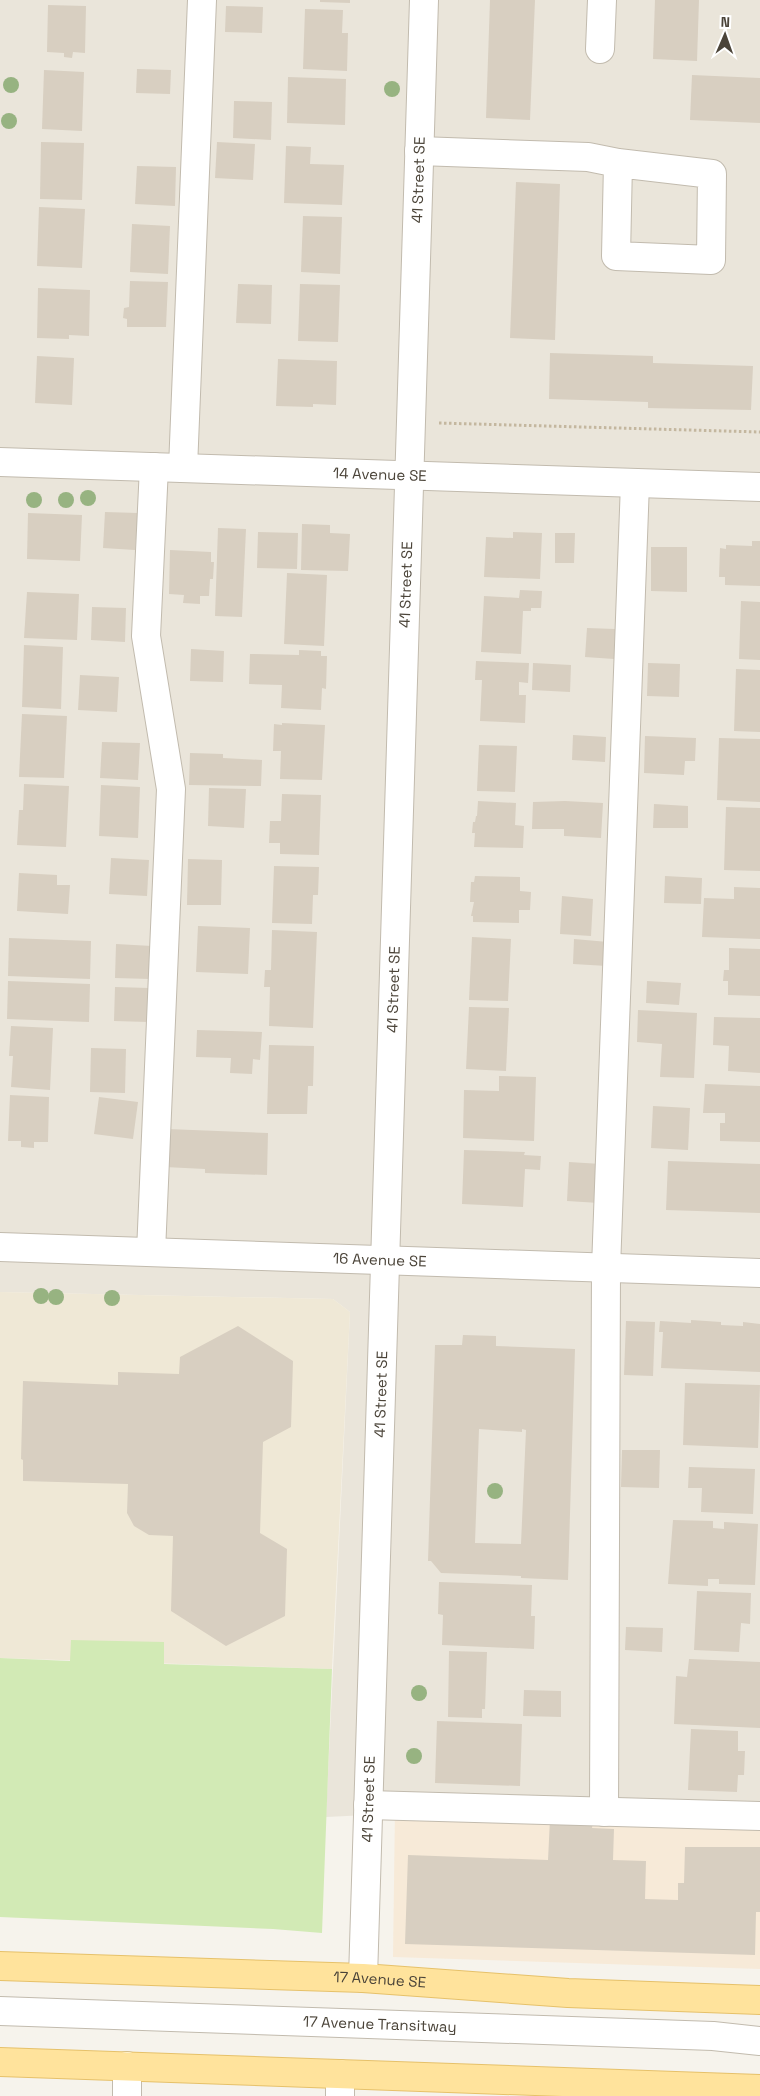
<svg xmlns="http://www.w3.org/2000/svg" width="760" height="2096" viewBox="0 0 760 2096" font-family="'Space Grotesk',sans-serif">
	<rect width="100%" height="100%" fill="#f6f3ec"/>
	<!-- residential -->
	<polygon fill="#eae5da" points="0,0 760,0 760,1820 367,1815 326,1817 350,1312 333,1299 0,1292"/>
	<!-- commercial -->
	<polygon fill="#f7ead8" points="395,1808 760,1820 760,1969 393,1957"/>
	<!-- education -->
	<polygon fill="#efe8d6" points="0,1292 333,1299 350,1312 332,1669 0,1658"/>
	<!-- park -->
	<polygon fill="#d2eab5" points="71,1640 164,1642 164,1664 332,1669 322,1933 273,1929 0,1917 0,1658 70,1661"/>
	<!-- building -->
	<g fill="#d8cfc1" fill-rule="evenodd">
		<polygon points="320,0 350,0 350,3 320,2"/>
		<polygon points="490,0 535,0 530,120 486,118"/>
		<polygon points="655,0 699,0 697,61 653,59"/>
		<polygon points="48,5 86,6 85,53 73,52 72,58 64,57 64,53 47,52"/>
		<polygon points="226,6 263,7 262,33 225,32"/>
		<polygon points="305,9 343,10 342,33 348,33 347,71 303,69"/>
		<polygon points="137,69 171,70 170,94 136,93"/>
		<polygon points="44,70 84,72 82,131 42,129"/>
		<polygon points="692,75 760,78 760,123 690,120"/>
		<polygon points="288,77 346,79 345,125 287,123"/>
		<polygon points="234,101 272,102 271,140 233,138"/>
		<polygon points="41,142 84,143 82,200 40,199"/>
		<polygon points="217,142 255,144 253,180 215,178"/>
		<polygon points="286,146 311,147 310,164 344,165 342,205 284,203"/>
		<polygon points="137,166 176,167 175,206 135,204"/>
		<polygon points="516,182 560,184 555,340 510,338"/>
		<polygon points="39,207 85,209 82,268 37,266"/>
		<polygon points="303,216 342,217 340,274 301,272"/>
		<polygon points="132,224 170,226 168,274 130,272"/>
		<polygon points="130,281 168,282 166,327 127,327 127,319 123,318 124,308 129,307"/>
		<polygon points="238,284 272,285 271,324 236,323"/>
		<polygon points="300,284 340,285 338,342 298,341"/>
		<polygon points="38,288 90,290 89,336 69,335 69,339 37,338"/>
		<polygon points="550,353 653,356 653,363 753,366 751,410 648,408 648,402 549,399"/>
		<polygon points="37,356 74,358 72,405 35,403"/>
		<polygon points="278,359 337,361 336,405 313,404 313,407 276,406"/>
		<polygon points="105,512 138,513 135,550 103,548"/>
		<polygon points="28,513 82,515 80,561 27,559"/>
		<polygon points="302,524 330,525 330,533 350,534 348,571 301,570"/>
		<polygon points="218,528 246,529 242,617 215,616"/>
		<polygon points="258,532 298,533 297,569 257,568"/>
		<polygon points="513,532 542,533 540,579 484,577 486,537 513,538"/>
		<polygon points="555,533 575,533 574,563 555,563"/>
		<polygon points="752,541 760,541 760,586 725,585 725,577 719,577 720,548 726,549 726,545 752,546"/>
		<polygon points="651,547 687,547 687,592 651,591"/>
		<polygon points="170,550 211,552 211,562 214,562 213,579 210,579 209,596 200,596 200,604 183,603 184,595 169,594"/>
		<polygon points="287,573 327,575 324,646 284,644"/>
		<polygon points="520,590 542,591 541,608 531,608 531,611 523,611 521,654 481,652 484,596 519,598"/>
		<polygon points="27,592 79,594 77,640 24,638"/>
		<polygon points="741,601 760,602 760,660 739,659"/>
		<polygon points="92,607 126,608 125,642 91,640"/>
		<polygon points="587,628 615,629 614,659 585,657"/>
		<polygon points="24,645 63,647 61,709 22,707"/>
		<polygon points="191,649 224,651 223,682 190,681"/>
		<polygon points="299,650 321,651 321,656 327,656 326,689 322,688 321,710 281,708 282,685 249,684 250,654 299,655"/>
		<polygon points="476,661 529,663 528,683 519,682 519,695 526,695 525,723 480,721 482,680 475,680"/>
		<polygon points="533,663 571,665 570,692 532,690"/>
		<polygon points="648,663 680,664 679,697 647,696"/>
		<polygon points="736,669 760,670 760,732 734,731"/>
		<polygon points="80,675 119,677 117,712 78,710"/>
		<polygon points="22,714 67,716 64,778 19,777"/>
		<polygon points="282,723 325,725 322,780 280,779 281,751 273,751 274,724 282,725"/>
		<polygon points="573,735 606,737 605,762 572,760"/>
		<polygon points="645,736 696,738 695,761 685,761 684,775 644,773"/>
		<polygon points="719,738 760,739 760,802 717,800"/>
		<polygon points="102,742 140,743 138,780 100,778"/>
		<polygon points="479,745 517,746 515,792 477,791"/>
		<polygon points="190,753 223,754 223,758 262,760 261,786 189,785"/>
		<polygon points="24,784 69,786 66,847 17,845 19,810 23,810"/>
		<polygon points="101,785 140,787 138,838 99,836"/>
		<polygon points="209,788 246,789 244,828 208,826"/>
		<polygon points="282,794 321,795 319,855 280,854 280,843 269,843 270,821 281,821"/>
		<polygon points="478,801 516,803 515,825 524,826 523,848 474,847 475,833 472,833 473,822 475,822 476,816 477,816"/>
		<polygon points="565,801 603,803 601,838 564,836 564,829 532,829 533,802"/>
		<polygon points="654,804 688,806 688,828 653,828"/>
		<polygon points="726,807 760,808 760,871 724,870"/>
		<polygon points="111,858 149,860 147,896 109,894"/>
		<polygon points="188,859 222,860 221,905 187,905"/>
		<polygon points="274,866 319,867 318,895 313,895 312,924 272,923"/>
		<polygon points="19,873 57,875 57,885 70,885 68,914 17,911"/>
		<polygon points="475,876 520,877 520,891 531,892 530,910 519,910 519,923 473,922 473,916 471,916 474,902 470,902 471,882 474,882"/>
		<polygon points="665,876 702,878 701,904 664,903"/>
		<polygon points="734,887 760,888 760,939 702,937 704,898 734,899"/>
		<polygon points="562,896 593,899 591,936 560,934"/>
		<polygon points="198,926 250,928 248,974 196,972"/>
		<polygon points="272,930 317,932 313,1028 269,1026 270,987 264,987 265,970 271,970"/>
		<polygon points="472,937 511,939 508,1001 469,1000"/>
		<polygon points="9,938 91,941 90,979 8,976"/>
		<polygon points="574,939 608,942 607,966 573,964"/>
		<polygon points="116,944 152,946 150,979 115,978"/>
		<polygon points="729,948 760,949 760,996 728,995 728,981 723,981 724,970 729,970"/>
		<polygon points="8,981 90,984 89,1022 7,1019"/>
		<polygon points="647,981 681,983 679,1005 646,1003"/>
		<polygon points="115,987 149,988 148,1022 114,1021"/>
		<polygon points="469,1007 509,1008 506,1071 466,1069"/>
		<polygon points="638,1010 697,1013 694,1078 660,1077 662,1044 637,1042"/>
		<polygon points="714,1017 760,1018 760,1073 728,1071 729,1046 713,1045"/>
		<polygon points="11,1026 53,1028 50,1090 11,1087 13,1056 9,1056"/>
		<polygon points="197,1030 262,1032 260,1060 253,1059 252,1074 230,1073 231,1058 196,1057"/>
		<polygon points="269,1045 314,1046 313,1086 308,1086 307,1114 267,1114"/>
		<polygon points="91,1048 126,1049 125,1093 90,1092"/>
		<polygon points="499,1076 536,1077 534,1141 463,1138 464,1090 499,1091"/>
		<polygon points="705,1084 760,1086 760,1142 720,1141 720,1123 725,1123 725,1113 703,1113"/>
		<polygon points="10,1095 49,1097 48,1142 34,1142 34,1148 21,1147 21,1141 8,1141"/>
		<polygon points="99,1097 138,1102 133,1139 94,1134"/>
		<polygon points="653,1106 690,1108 688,1150 651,1148"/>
		<polygon points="167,1129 268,1133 267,1175 205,1173 205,1169 165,1167"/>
		<polygon points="464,1150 525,1152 524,1155 541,1156 540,1170 525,1169 523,1207 462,1204"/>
		<polygon points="668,1161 760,1164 760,1213 666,1210"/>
		<polygon points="569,1162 601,1164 599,1203 567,1201"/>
		<polygon points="691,1320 721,1322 721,1325 743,1326 743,1322 760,1324 760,1372 661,1368 663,1332 659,1332 660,1321 691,1323"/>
		<polygon points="626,1321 655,1322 653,1376 624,1375"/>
		<polygon points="238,1326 293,1361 291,1427 263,1442 260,1533 287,1549 285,1616 226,1646 171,1611 173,1536 149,1535 134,1526 127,1513 128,1484 23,1481 23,1460 21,1459 23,1381 118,1385 118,1372 179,1374 180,1357"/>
		<path d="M463 1335 496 1336V1346L575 1349 568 1580 521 1578V1576L441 1573 431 1561H428L435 1345H462ZM479 1429 522 1432V1429L526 1430 521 1544 475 1543Z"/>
		<polygon points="685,1383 760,1385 758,1448 683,1445"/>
		<polygon points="622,1450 660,1450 659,1488 621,1487"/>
		<polygon points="689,1467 755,1469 753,1514 701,1512 702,1488 688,1488"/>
		<polygon points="673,1520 713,1521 713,1528 724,1529 724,1522 758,1524 755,1585 719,1584 719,1579 708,1579 708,1586 668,1584"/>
		<polygon points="439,1582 532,1585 531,1616 535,1616 534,1649 442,1645 443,1615 438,1614"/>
		<polygon points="697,1591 751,1593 750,1624 741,1623 739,1652 694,1650"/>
		<polygon points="626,1627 663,1628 662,1652 625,1650"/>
		<polygon points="449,1651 487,1652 485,1709 482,1709 482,1718 448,1717"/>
		<polygon points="689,1659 760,1662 760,1728 674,1724 676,1676 687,1677"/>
		<polygon points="524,1690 561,1691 561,1717 523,1716"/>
		<polygon points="437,1721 522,1724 520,1786 435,1783"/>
		<polygon points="691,1729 738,1731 738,1751 745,1751 744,1775 738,1775 737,1792 688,1790"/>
		<polygon points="550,1819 593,1821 592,1828 614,1829 613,1860 646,1861 645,1899 678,1900 678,1883 684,1883 685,1847 760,1847 760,1912 756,1912 755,1955 405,1944 408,1855 548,1860"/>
	</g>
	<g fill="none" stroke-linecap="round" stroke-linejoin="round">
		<defs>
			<g id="minor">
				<polyline points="600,49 602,0"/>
				<polyline points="419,151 588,157 618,163 712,174 711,260 616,256 618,163"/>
				<path id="s1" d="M0 462 760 487"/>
				<polyline points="183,468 202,0"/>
				<path id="s2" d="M0 1247 760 1273"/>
				<polyline points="151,1252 171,789 146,636 154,467"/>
				<polyline points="368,1805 760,1816"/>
				<polyline points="604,1812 606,1268 635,483"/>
				<path id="s3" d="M363 1978 424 0"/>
				<path id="s4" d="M0 2011 713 2036 760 2041"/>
				<polyline points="127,2096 127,2066"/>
				<polyline points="340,2096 340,2074"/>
			</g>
			<g id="major">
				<path id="s5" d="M0 1966 363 1978 568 1993 760 2000"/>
				<polyline points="0,2062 760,2089"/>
			</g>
		</defs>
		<!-- minor casing -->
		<use href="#minor" stroke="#c2bbae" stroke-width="30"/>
		<!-- major casing -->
		<use href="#major" stroke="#e6c16a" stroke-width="30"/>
		<!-- path -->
		<polyline stroke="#c4b79f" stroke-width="3" stroke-dasharray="2.5 2.5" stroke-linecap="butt" points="439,423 760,432"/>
		<!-- minor -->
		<use href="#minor" stroke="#fff" stroke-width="28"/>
		<!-- major -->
		<use href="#major" stroke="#ffe39c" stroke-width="28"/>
	</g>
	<!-- trees -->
	<g fill="#97b381">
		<circle cx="11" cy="85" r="8"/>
		<circle cx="392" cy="89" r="8"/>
		<circle cx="9" cy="121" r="8"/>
		<circle cx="88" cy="498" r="8"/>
		<circle cx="34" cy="500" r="8"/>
		<circle cx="66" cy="500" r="8"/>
		<circle cx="41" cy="1296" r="8"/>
		<circle cx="56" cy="1297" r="8"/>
		<circle cx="112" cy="1298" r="8"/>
		<circle cx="495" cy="1491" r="8"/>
		<circle cx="419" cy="1693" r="8"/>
		<circle cx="414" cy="1756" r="8"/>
	</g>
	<g text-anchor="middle" stroke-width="4" stroke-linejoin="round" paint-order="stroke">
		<!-- street labels -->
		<g font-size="15" fill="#4b4439" stroke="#fff">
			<text dy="5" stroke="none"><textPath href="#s3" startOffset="1799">41 Street SE</textPath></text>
			<text dy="5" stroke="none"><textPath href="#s1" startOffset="380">14 Avenue SE</textPath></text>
			<text dy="5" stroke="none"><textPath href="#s3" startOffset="1394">41 Street SE</textPath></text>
			<text dy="5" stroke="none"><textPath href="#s3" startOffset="989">41 Street SE</textPath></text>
			<text dy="5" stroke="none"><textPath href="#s2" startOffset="380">16 Avenue SE</textPath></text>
			<text dy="5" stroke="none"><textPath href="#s3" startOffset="584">41 Street SE</textPath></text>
			<text dy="5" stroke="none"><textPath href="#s3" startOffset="179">41 Street SE</textPath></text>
			<text dy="5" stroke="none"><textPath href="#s5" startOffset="380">17 Avenue SE</textPath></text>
			<text dy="5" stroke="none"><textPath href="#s4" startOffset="380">17 Avenue Transitway</textPath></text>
		</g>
	</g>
	<!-- north arrow -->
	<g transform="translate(725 35) rotate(2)" stroke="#ffffff" stroke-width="4" paint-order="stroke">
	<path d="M0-4L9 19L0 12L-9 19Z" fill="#4b4439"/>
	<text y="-8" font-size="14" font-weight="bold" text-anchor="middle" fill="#4b4439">N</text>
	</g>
</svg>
